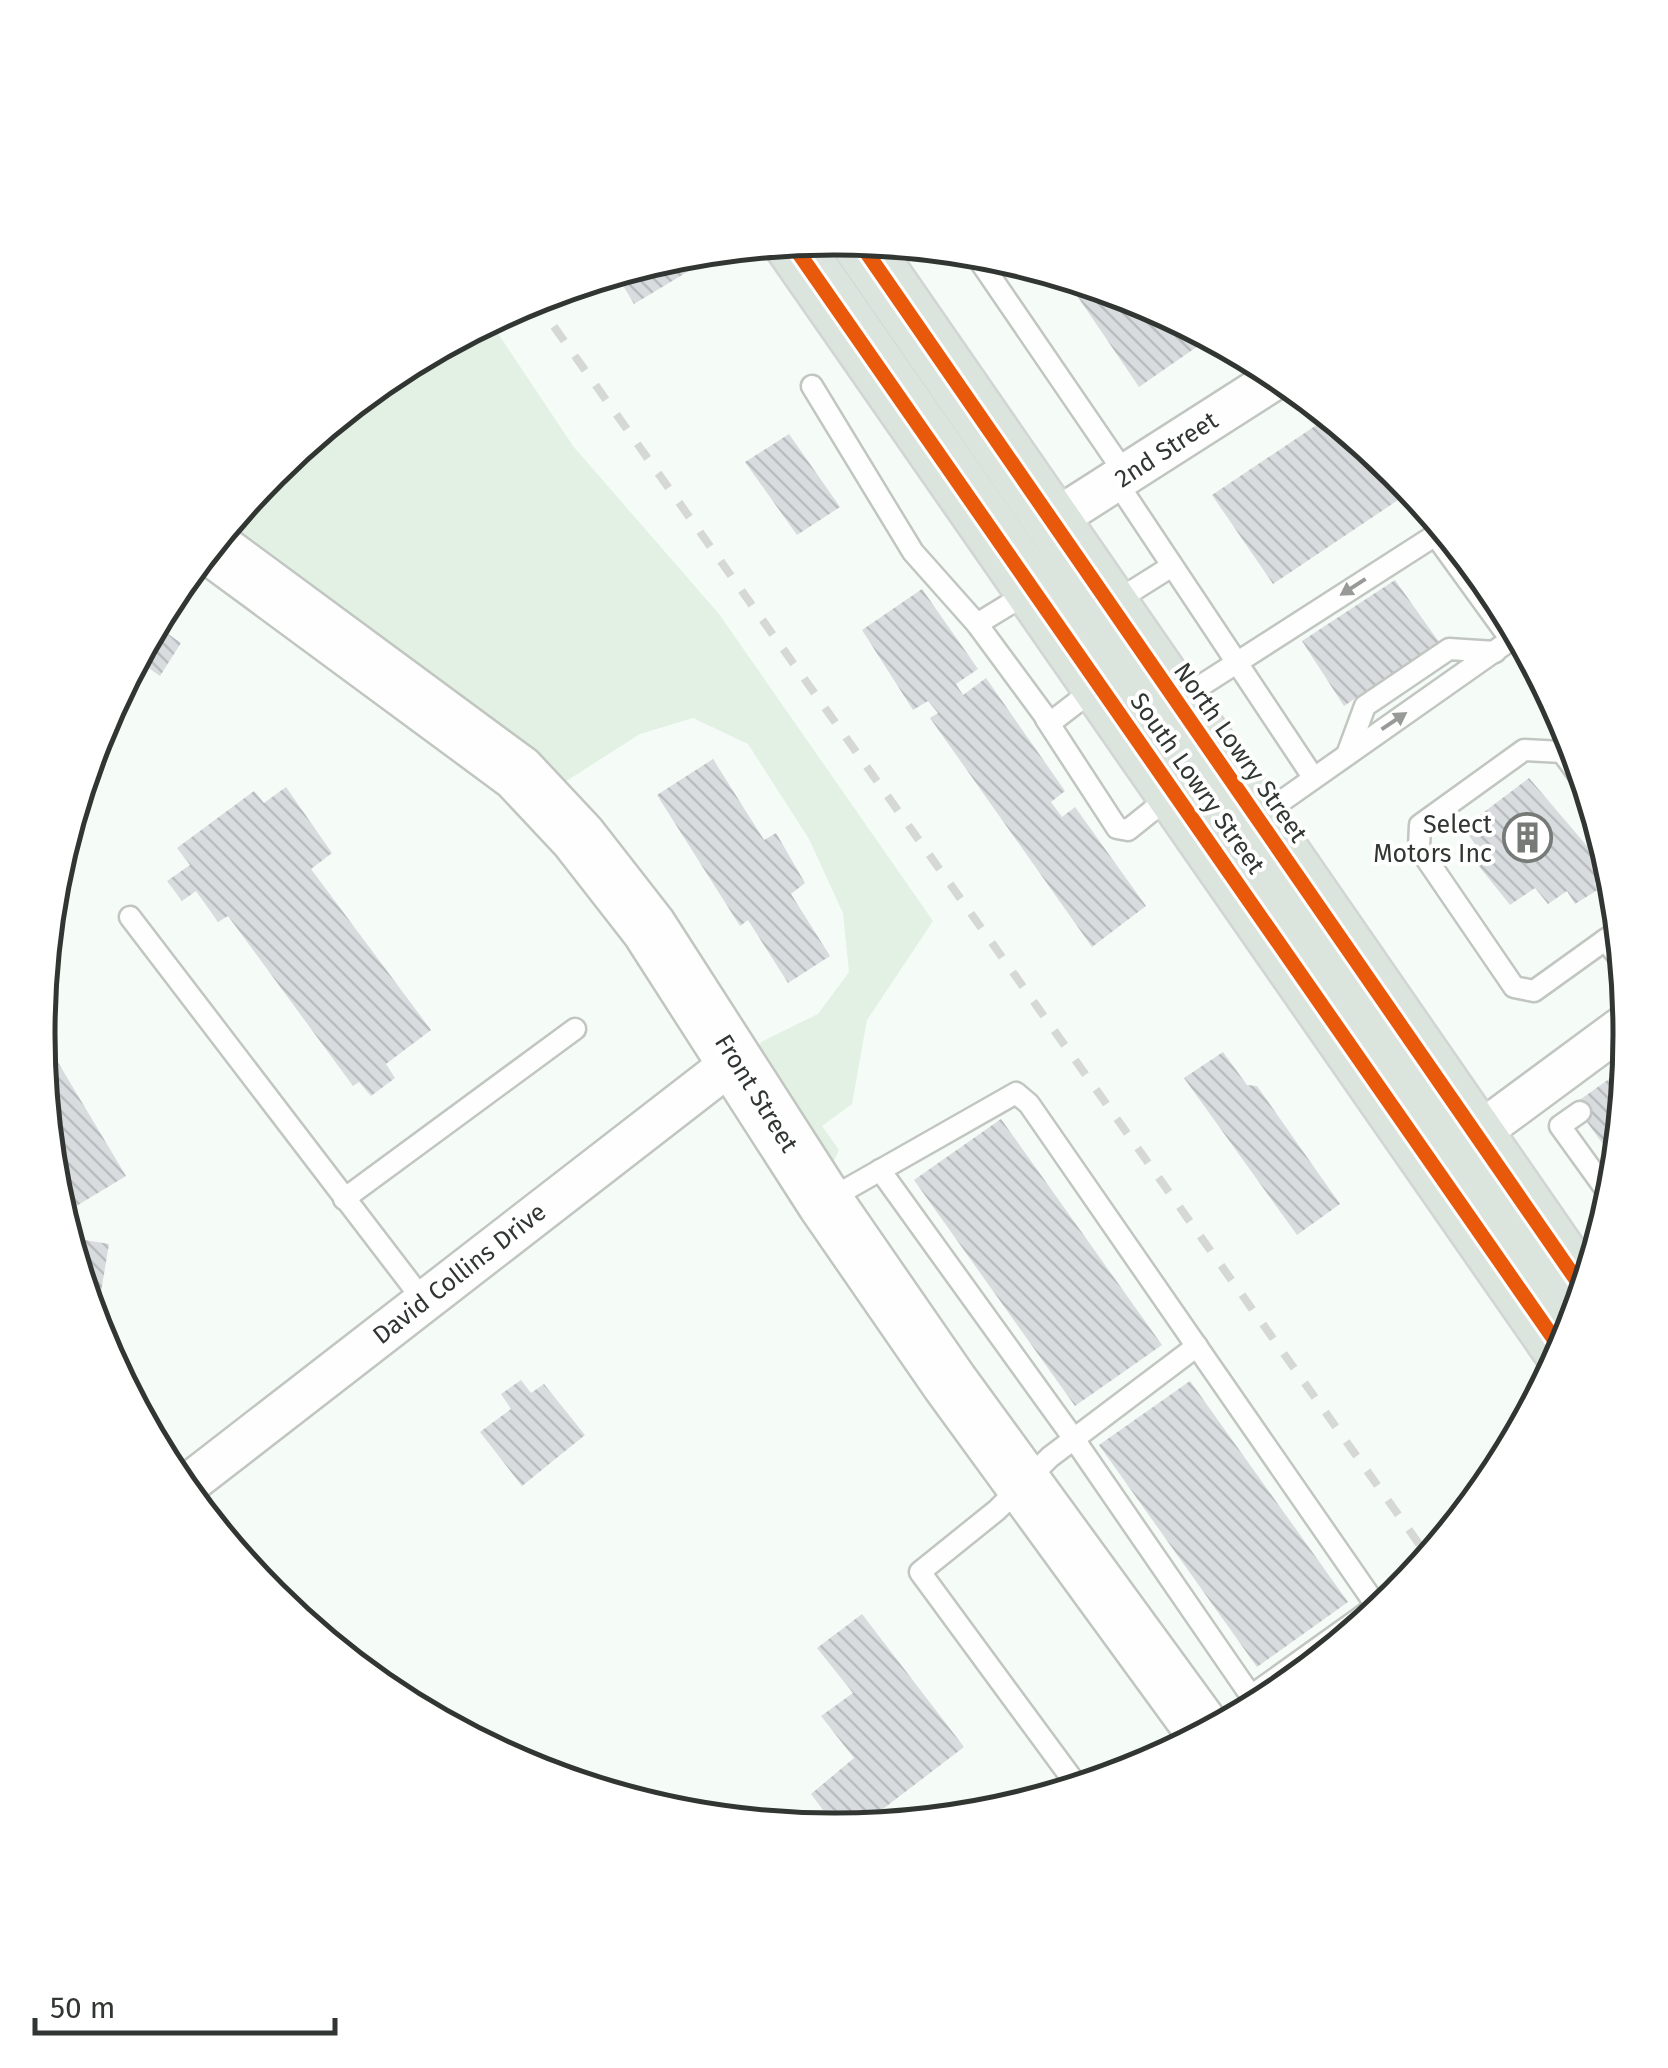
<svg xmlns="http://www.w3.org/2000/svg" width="1668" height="2068" viewBox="0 0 1668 2068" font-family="'Fira Sans',sans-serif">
	<defs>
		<pattern id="building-back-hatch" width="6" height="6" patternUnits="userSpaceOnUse" patternTransform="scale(2.5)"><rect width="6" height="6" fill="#d8dcdf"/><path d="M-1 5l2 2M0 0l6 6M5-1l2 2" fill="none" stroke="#babdc0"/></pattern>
	</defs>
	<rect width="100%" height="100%" fill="#f5fbf6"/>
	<!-- green -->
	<polygon fill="#e2f1e4" points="489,320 573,446 719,614 933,921 867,1020 852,1104 822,1126 839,1150 832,1165 758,1052 761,1042 818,1014 849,972 843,913 809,839 748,744 693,718 640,734 557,787 222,530 271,470 392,371"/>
	<!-- building -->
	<g fill="url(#building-back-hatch)">
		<polygon points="727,248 634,304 615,272 679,253"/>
		<polygon points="1063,275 1139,298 1211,337 1139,387"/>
		<polygon points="1330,416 1398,471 1413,490 1273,584 1212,495"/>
		<polygon points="789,434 840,507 797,535 745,462"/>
		<polygon points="1395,580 1439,642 1421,654 1425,659 1398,676 1394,672 1344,706 1302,641"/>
		<polygon points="922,589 978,669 956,684 963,695 986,678 1065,791 1051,802 1062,817 1075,807 1146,906 1092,947 930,718 938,713 928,701 913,710 862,630"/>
		<polygon points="154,624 181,643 160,676 136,659"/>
		<polygon points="713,759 764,840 776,833 805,883 791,894 830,956 788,983 748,920 740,926 657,795"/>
		<polygon points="1529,778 1610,873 1594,883 1599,889 1575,904 1567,891 1548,904 1535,888 1510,905 1470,855 1479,849 1463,828"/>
		<polygon points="286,787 332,853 311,869 431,1030 386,1064 395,1078 371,1096 359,1082 353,1086 228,916 218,922 196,891 182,901 167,881 190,865 177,848 254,791 264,803"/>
		<polygon points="38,1029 126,1176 73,1208 51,1170"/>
		<polygon points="1223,1052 1247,1085 1257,1086 1340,1204 1297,1235 1184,1078"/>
		<polygon points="1623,1069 1627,1074 1618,1165 1574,1104"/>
		<polygon points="1001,1119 1162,1345 1075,1406 914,1180"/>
		<polygon points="67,1237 109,1244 95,1328 83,1288"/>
		<polygon points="521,1380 531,1393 544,1384 585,1435 522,1486 480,1432 511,1409 501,1394"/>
		<polygon points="1190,1381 1348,1602 1257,1667 1099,1445"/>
		<polygon points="862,1614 964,1747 858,1828 838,1830 811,1794 854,1758 821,1716 853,1693 817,1648"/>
	</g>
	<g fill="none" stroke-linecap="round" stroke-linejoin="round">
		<defs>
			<g id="lane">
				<polyline points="973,251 1126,475"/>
				<polyline points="812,386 913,552 977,624 1031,591"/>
				<polyline points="1116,481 1313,777"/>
				<polyline points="1435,535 1511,640"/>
				<polyline points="1110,605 1172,566"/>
				<polyline points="977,624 1050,723 1098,686"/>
				<polyline points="1177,701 1445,529"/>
				<polyline points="1046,719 1117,828 1128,830 1173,794"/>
				<polyline points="1348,752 1365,706 1449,649 1495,652"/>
				<polyline points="1587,786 1562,752 1524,750 1420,825 1419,848 1514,987 1534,991 1605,940"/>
				<polyline points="1259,817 1519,634"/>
				<polyline points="130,917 423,1300"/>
				<polyline points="1620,930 1605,940 1623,962"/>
				<polyline points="1580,1112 1560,1126 1612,1198"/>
				<polyline points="880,1170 1074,1439 1251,1696"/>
				<polyline points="344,1199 575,1029"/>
				<polyline points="826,1201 1016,1093 1029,1104 1380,1611"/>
				<polyline points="1258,1706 1251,1696 1377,1606"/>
				<polyline points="1070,1776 920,1572 997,1510 1050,1457 1197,1346"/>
			</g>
			<g id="street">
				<polyline points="1051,522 1281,375"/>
				<polyline points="1457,1149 1629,1022"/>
				<polyline points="182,1489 737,1059"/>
			</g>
			<polyline id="secondary" points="209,545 518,773 578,837 649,928 825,1202 950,1383 1206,1734"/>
			<g id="primary">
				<polyline points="858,240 1584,1291"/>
				<polyline points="791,242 1563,1352"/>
			</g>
		</defs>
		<!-- lane casing -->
		<use href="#lane" stroke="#c1c6c1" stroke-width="25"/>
		<!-- street casing -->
		<use href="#street" stroke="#c1c6c1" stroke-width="45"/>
		<!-- secondary casing -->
		<use href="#secondary" stroke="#c1c6c1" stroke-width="60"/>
		<!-- primary casing -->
		<use href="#primary" stroke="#d2d5d3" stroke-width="60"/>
		<!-- lane -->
		<use href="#lane" stroke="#fefefe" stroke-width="20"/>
		<!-- street -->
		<use href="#street" stroke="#fefefe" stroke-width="40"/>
		<!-- secondary -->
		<use href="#secondary" stroke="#fefefe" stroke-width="55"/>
		<!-- primary -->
		<use href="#primary" stroke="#dce4de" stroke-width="55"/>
		<!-- rail -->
		<polyline stroke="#d6d8d7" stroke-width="8" stroke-dasharray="18 18" stroke-linecap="butt" points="533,297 1429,1558"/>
		<defs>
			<g id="cycleway">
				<polyline points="858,240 1584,1291"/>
				<polyline points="791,242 1563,1352"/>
			</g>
		</defs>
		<!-- cycleway casing -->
		<use href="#cycleway" stroke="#fff" stroke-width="21"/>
		<!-- cycleway -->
		<use href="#cycleway" stroke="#e8590c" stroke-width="15"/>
	</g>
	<!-- one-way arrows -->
	<defs><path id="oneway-solid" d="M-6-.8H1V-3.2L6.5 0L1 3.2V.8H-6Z" transform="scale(2.5)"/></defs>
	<g fill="#989a98">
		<use href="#oneway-solid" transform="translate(1353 587) rotate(147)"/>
		<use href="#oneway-solid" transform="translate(1394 721) rotate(-34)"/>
	</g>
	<!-- icons -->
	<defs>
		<symbol id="building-ring" viewBox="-11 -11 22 22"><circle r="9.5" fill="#fff" stroke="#767b77" stroke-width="1.5"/><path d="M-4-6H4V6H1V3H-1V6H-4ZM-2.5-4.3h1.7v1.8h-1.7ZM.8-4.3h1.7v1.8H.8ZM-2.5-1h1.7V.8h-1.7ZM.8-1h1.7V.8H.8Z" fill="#767b77"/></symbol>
	</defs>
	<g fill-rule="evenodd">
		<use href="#building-ring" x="1500" y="810" width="55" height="55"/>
	</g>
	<g text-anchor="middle" stroke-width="8" stroke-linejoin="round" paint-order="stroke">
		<!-- street labels -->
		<g font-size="25" fill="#313632" stroke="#fff">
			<text transform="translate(1166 449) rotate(-33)" y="9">2nd Street</text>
			<text transform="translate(1241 752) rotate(55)" y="9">North Lowry Street</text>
			<text transform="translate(1198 783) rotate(55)" y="9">South Lowry Street</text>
			<text transform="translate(757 1093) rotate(58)" y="9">Front Street</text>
			<text transform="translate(459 1273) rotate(-38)" y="9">David Collins Drive</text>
		</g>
		<!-- poi labels -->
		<g font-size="25" fill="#313632" stroke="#fff" text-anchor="end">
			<text x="1492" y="833">Select<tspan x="1492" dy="29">Motors Inc</tspan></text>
		</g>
	</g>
	<!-- crop -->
	<path d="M0 0H1668V2068H0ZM55 1034a779 779 0 1 1 1558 0a779 779 0 1 1-1558 0Z" fill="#fff" fill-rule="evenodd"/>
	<path fill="none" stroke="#313632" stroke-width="5" d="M55 1034a779 779 0 1 1 1558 0a779 779 0 1 1-1558 0Z"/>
	<!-- scale -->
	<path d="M35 2018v15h300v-15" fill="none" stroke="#313632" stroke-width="5"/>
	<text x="50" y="2018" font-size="30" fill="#313632" stroke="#ffffff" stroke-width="8" paint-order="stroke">50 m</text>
</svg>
